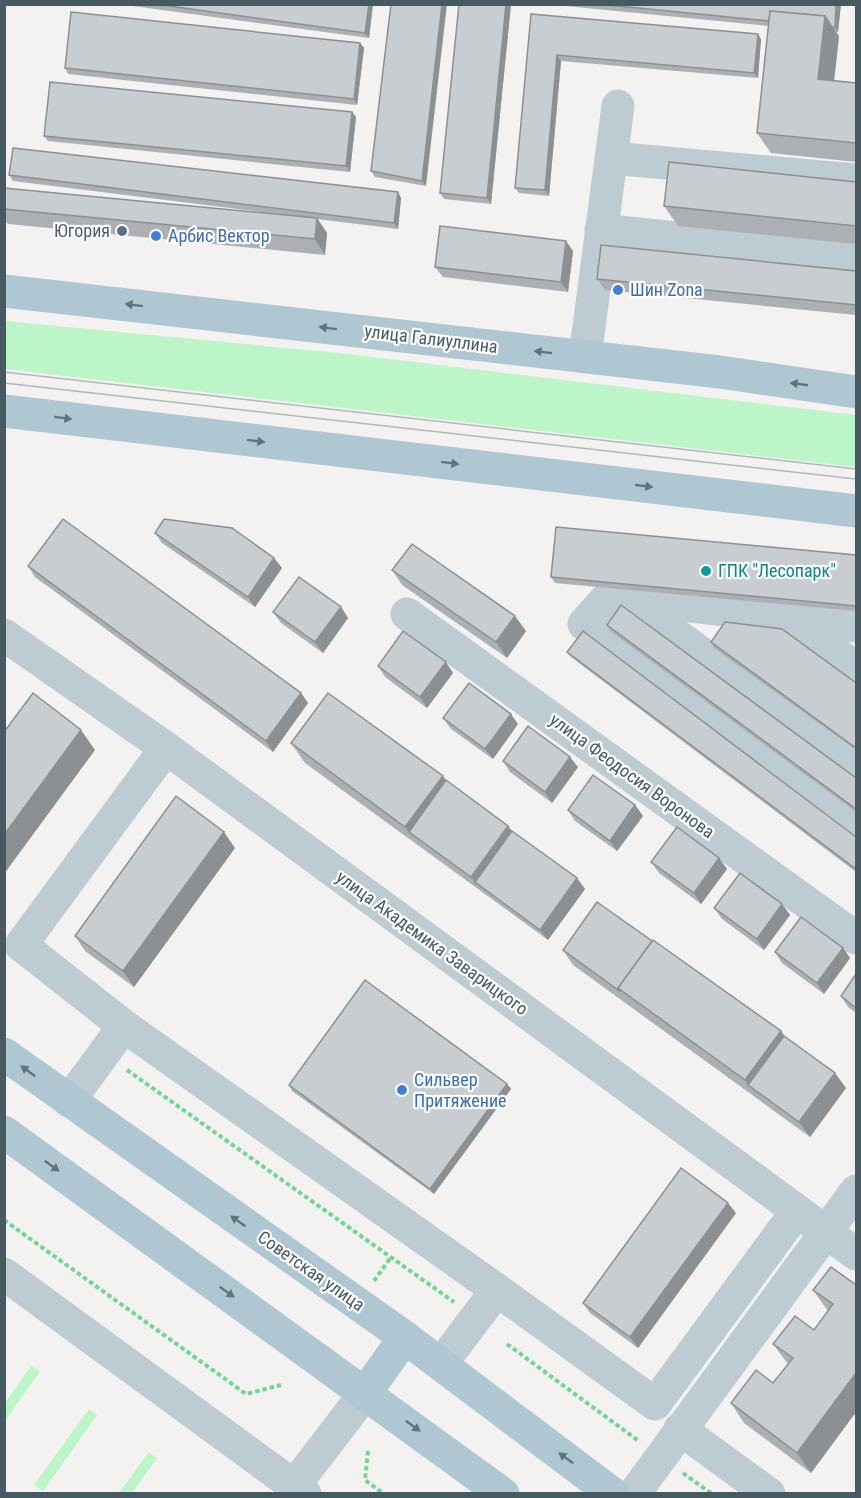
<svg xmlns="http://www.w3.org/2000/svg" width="861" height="1498" viewBox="0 0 861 1498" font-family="'Roboto Condensed',sans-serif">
	<rect width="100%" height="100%" fill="#f4f1f1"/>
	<!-- green -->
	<g fill="#bcf5c7">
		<polygon points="4,321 339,353 856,415 856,467 5,369"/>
		<polygon points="31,1366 40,1371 5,1421 5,1403"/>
		<polygon points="89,1409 97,1415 43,1491 34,1485"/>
		<polygon points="149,1452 157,1458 132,1493 119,1493"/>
	</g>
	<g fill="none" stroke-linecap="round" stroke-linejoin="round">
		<!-- path -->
		<g stroke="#70d790" stroke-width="4" stroke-dasharray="4.5 3" stroke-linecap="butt">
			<polyline points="127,1070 454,1302"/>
			<polyline points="4,1220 246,1394 281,1385"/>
			<polyline points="374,1281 391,1257"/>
			<polyline points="507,1344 640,1442"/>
			<polyline points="368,1451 365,1480 384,1494"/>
			<polyline points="683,1473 712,1494"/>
		</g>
		<!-- minor -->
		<g stroke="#bdccd2" stroke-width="33">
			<polyline points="611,158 856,180"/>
			<polyline points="601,230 856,257"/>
			<polyline points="585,357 618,106"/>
			<polyline points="630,601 856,766"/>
			<polyline points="407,614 856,938"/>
			<polyline points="789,619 856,668"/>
			<polyline points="856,626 609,596 584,624 856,824"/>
			<polyline points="4,635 166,748 856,1254"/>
			<polyline points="124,1026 497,1290"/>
			<polyline points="69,1101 124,1026 21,945 166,748"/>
			<polyline points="4,1274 305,1494"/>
			<polyline points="441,1364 497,1290 655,1404 797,1211"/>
			<polyline points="680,1429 769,1494"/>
			<polyline points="294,1486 366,1392"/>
			<polyline points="634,1494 856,1191"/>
		</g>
		<!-- major -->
		<g stroke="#aec7d2" stroke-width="33">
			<polyline points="4,291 720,372 856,392"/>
			<polyline points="4,411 856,511"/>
			<polyline points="4,1054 399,1333 613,1494"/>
			<polyline points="4,1132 503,1494"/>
			<polyline points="366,1392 405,1337"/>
		</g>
		<!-- tram -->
		<g stroke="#b2b8bc" stroke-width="1.5">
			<polyline points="4,372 856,469"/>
			<polyline points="4,383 856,479"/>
		</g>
	</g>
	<!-- wall -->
	<g fill="#acb0b5">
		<polygon points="118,4 373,4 369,38"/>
		<polygon points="391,4 426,186 375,177 371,171"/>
		<polygon points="459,4 511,4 491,204 444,199 440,193"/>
		<polygon points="545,4 841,4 838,32 836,32 839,36 834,81 856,83 856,162 771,153 757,133 768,26"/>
		<polygon points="531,14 761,39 758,78 561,61 549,196 519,193 515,188"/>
		<polygon points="360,43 364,48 357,105 68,74 65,68"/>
		<polygon points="352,112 356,117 350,172 48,141 44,136"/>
		<polygon points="9,175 398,192 401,198 398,229 317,219 327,233 325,255 8,224 4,219 4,188 278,214 13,181"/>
		<polygon points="856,182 856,244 678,226 664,206"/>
		<polygon points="573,251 568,292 443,277 435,267"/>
		<polygon points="856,271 856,315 605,290 597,279"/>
		<polygon points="155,533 274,558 282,568 255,607 162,543"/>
		<polygon points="856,555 856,611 555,583 551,577"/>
		<polygon points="28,566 301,693 308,703 273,752 35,577"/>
		<polygon points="392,570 526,631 507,658 402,585"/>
		<polygon points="341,607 348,618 323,653 281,623 273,612"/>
		<polygon points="607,625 856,778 856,812 610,631"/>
		<polygon points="711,642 856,683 856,750 714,648"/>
		<polygon points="567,652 856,837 856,872 571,657"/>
		<polygon points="378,666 453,673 427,708 385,677"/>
		<polygon points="443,718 518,724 493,759 451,729"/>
		<polygon points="291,743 446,780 508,826 512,831 585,889 548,940 305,763"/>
		<polygon points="503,761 578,767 552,803 510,772"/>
		<polygon points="635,805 643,816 617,851 575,821 568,810"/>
		<polygon points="235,848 134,987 85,951 75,936"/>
		<polygon points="719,858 727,869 701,904 659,873 651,862"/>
		<polygon points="782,904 790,915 764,950 722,919 714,908"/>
		<polygon points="652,941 781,1031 784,1036 846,1088 810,1137 573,965 563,950"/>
		<polygon points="843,948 850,958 824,994 782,963 775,952"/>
		<polygon points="856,974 856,1013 848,1007 841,996"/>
		<polygon points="507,1084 511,1089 434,1194 292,1091 289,1085"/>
		<polygon points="736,1213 638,1348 590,1313 583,1303"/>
		<polygon points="856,1285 856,1412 811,1473 744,1423 731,1403 773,1383 788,1364 773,1344 814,1330 828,1311 813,1290"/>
	</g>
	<!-- shaded-wall -->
	<g fill="#8c9093">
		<polygon points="369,4 373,4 369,38 365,33"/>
		<polygon points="442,4 447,4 426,186 422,181"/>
		<polygon points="506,4 511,4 491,204 487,198"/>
		<polygon points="836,4 841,4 838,32 835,27"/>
		<polygon points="825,16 839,36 832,99 818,79"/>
		<polygon points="758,34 761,39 758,78 754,73"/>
		<polygon points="360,43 364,48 357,105 354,99"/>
		<polygon points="557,55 561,61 549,196 545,190"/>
		<polygon points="352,112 356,117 350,172 346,166"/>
		<polygon points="398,192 401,198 398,229 394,223"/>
		<polygon points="317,218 327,233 325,255 315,239"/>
		<polygon points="566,241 573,251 568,292 561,282"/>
		<polygon points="274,558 282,568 255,607 248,597"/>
		<polygon points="341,607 348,618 323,653 315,642"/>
		<polygon points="515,616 526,631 507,658 496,642"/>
		<polygon points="446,662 453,673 427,708 420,697"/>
		<polygon points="301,693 308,703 273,752 266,741"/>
		<polygon points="511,714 518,724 493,759 485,749"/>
		<polygon points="81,730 95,750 4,874 4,835"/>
		<polygon points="570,757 578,767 552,803 545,792"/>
		<polygon points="443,776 457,796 409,832 405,827"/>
		<polygon points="635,805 643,816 617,851 610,841"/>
		<polygon points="508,826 519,841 475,882 471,877"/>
		<polygon points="224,832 235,848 134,987 123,971"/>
		<polygon points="719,858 727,869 701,904 694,893"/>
		<polygon points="577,878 585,889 548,940 540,930"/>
		<polygon points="782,904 790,915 764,950 757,939"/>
		<polygon points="843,948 850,958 824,994 817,983"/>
		<polygon points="781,1031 795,1051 748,1085 745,1080"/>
		<polygon points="835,1073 846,1088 810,1137 799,1122"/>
		<polygon points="507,1084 511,1089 434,1194 430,1189"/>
		<polygon points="728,1203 736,1213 638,1348 630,1337"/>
		<polygon points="856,1373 856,1412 811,1473 797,1453"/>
	</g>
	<!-- building -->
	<g fill="#c8cdd2" stroke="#8c9093" stroke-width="1.5">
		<polygon points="155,4 369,4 365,33"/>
		<polygon points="391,4 442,4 422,181 371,171"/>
		<polygon points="459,4 506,4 487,198 440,193"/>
		<polygon points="598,4 836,4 835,27 832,27 825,16 770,11 769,21"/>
		<polygon points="770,11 825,16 818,79 856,83 856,143 757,133"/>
		<polygon points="71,12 360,43 354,99 65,68"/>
		<polygon points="531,14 758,34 754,73 557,55 545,190 515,188"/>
		<polygon points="50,82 352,112 346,166 44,136"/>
		<polygon points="13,148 398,192 394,223 9,175"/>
		<polygon points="669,162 856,182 856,226 664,206"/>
		<polygon points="4,188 317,218 315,239 4,209"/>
		<polygon points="440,226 566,241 561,282 435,267"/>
		<polygon points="601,245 856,271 856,305 597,279"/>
		<polygon points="63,519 301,693 266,741 28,566"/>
		<polygon points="164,519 232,528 274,558 248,597 155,533"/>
		<polygon points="556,527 856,555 856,606 551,577"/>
		<polygon points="412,544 515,616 496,642 392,570"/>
		<polygon points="299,577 341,607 315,642 273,612"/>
		<polygon points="621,605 856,778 856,809 607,625"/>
		<polygon points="725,622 782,629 856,683 856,748 711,642"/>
		<polygon points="403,631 446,662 420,697 378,666"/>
		<polygon points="583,631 856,837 856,869 567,652"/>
		<polygon points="469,683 511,714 485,749 443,718"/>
		<polygon points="33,693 81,730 4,835 4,732"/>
		<polygon points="328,693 443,776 405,827 291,743"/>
		<polygon points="528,726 570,757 545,792 503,761"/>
		<polygon points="593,775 635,805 610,841 568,810"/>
		<polygon points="446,780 508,826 471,877 409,832"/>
		<polygon points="176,796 224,832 123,971 75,936"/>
		<polygon points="677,827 719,858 694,893 651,862"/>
		<polygon points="512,831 577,878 540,930 475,882"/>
		<polygon points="740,873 782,904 757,939 714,908"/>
		<polygon points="597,902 652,941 618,988 621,992 563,950"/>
		<polygon points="801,917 843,948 817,983 775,952"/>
		<polygon points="653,940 781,1031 745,1080 618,988"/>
		<polygon points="856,974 856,1008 841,996"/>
		<polygon points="365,980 507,1084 430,1189 289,1085"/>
		<polygon points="784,1036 835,1073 799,1122 748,1085"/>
		<polygon points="681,1168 728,1203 630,1337 583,1303"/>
		<polygon points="831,1267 856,1285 856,1373 797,1453 731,1403 756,1370 773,1383 793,1358 773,1344 795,1316 814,1330 833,1304 813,1290"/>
	</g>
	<!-- one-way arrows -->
	<defs><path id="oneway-solid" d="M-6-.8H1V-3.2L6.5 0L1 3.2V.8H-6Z" transform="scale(1.5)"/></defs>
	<g fill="#61747d">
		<use href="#oneway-solid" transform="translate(134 305) rotate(-173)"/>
		<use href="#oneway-solid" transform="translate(328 328) rotate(-173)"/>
		<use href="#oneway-solid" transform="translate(543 352) rotate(-173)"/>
		<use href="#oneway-solid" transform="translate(799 384) rotate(-172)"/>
		<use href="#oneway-solid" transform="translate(63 418) rotate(7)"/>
		<use href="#oneway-solid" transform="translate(256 441) rotate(7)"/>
		<use href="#oneway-solid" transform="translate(450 463) rotate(7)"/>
		<use href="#oneway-solid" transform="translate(644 486) rotate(7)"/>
		<use href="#oneway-solid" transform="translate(28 1071) rotate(-144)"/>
		<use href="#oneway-solid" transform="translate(52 1166) rotate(36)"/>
		<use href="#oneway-solid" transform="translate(238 1221) rotate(-145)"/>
		<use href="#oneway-solid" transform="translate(227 1292) rotate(36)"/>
		<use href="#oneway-solid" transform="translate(413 1426) rotate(36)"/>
		<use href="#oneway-solid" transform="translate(566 1458) rotate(-143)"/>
	</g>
	<!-- markers -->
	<circle fill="#5c6f8a" stroke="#fff" stroke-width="2" cx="122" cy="231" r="6"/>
	<g fill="#3f7fe0" stroke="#fff" stroke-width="2">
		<circle cx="156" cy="236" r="6"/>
		<circle cx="618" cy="290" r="6"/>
		<circle cx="402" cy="1090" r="6"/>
	</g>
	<circle fill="#0f9aa8" stroke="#fff" stroke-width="2" cx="706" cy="571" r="6"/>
	<g text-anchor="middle" stroke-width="4.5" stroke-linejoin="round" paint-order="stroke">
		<!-- service labels -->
		<g font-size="18" fill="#4e5e75" stroke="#fff" text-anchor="end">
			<text x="110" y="237">Югория</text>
		</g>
		<!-- shop labels -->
		<g font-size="18" fill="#366cbe" stroke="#fff" text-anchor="start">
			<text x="168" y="242">Арбис Вектор</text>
			<text x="630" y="296">Шин Zona</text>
			<text x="414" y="1086">Сильвер<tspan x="414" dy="21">Притяжение</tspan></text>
		</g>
		<!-- street labels -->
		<g font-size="18" fill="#475961" stroke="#fff">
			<text transform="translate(431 339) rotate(7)" y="6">улица Галиуллина</text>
			<text transform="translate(632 776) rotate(36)" y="6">улица Феодосия Воронова</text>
			<text transform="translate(432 943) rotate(36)" y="6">улица Академика Заварицкого</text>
			<text transform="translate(311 1271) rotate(35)" y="6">Советская улица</text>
		</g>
		<!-- culture labels -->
		<g font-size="18" fill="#0d838f" stroke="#fff" text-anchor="start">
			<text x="718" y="577">ГПК "Лесопарк"</text>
		</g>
	</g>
	<!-- border -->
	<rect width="861" height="1498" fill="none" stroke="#475961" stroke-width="12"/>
</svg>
